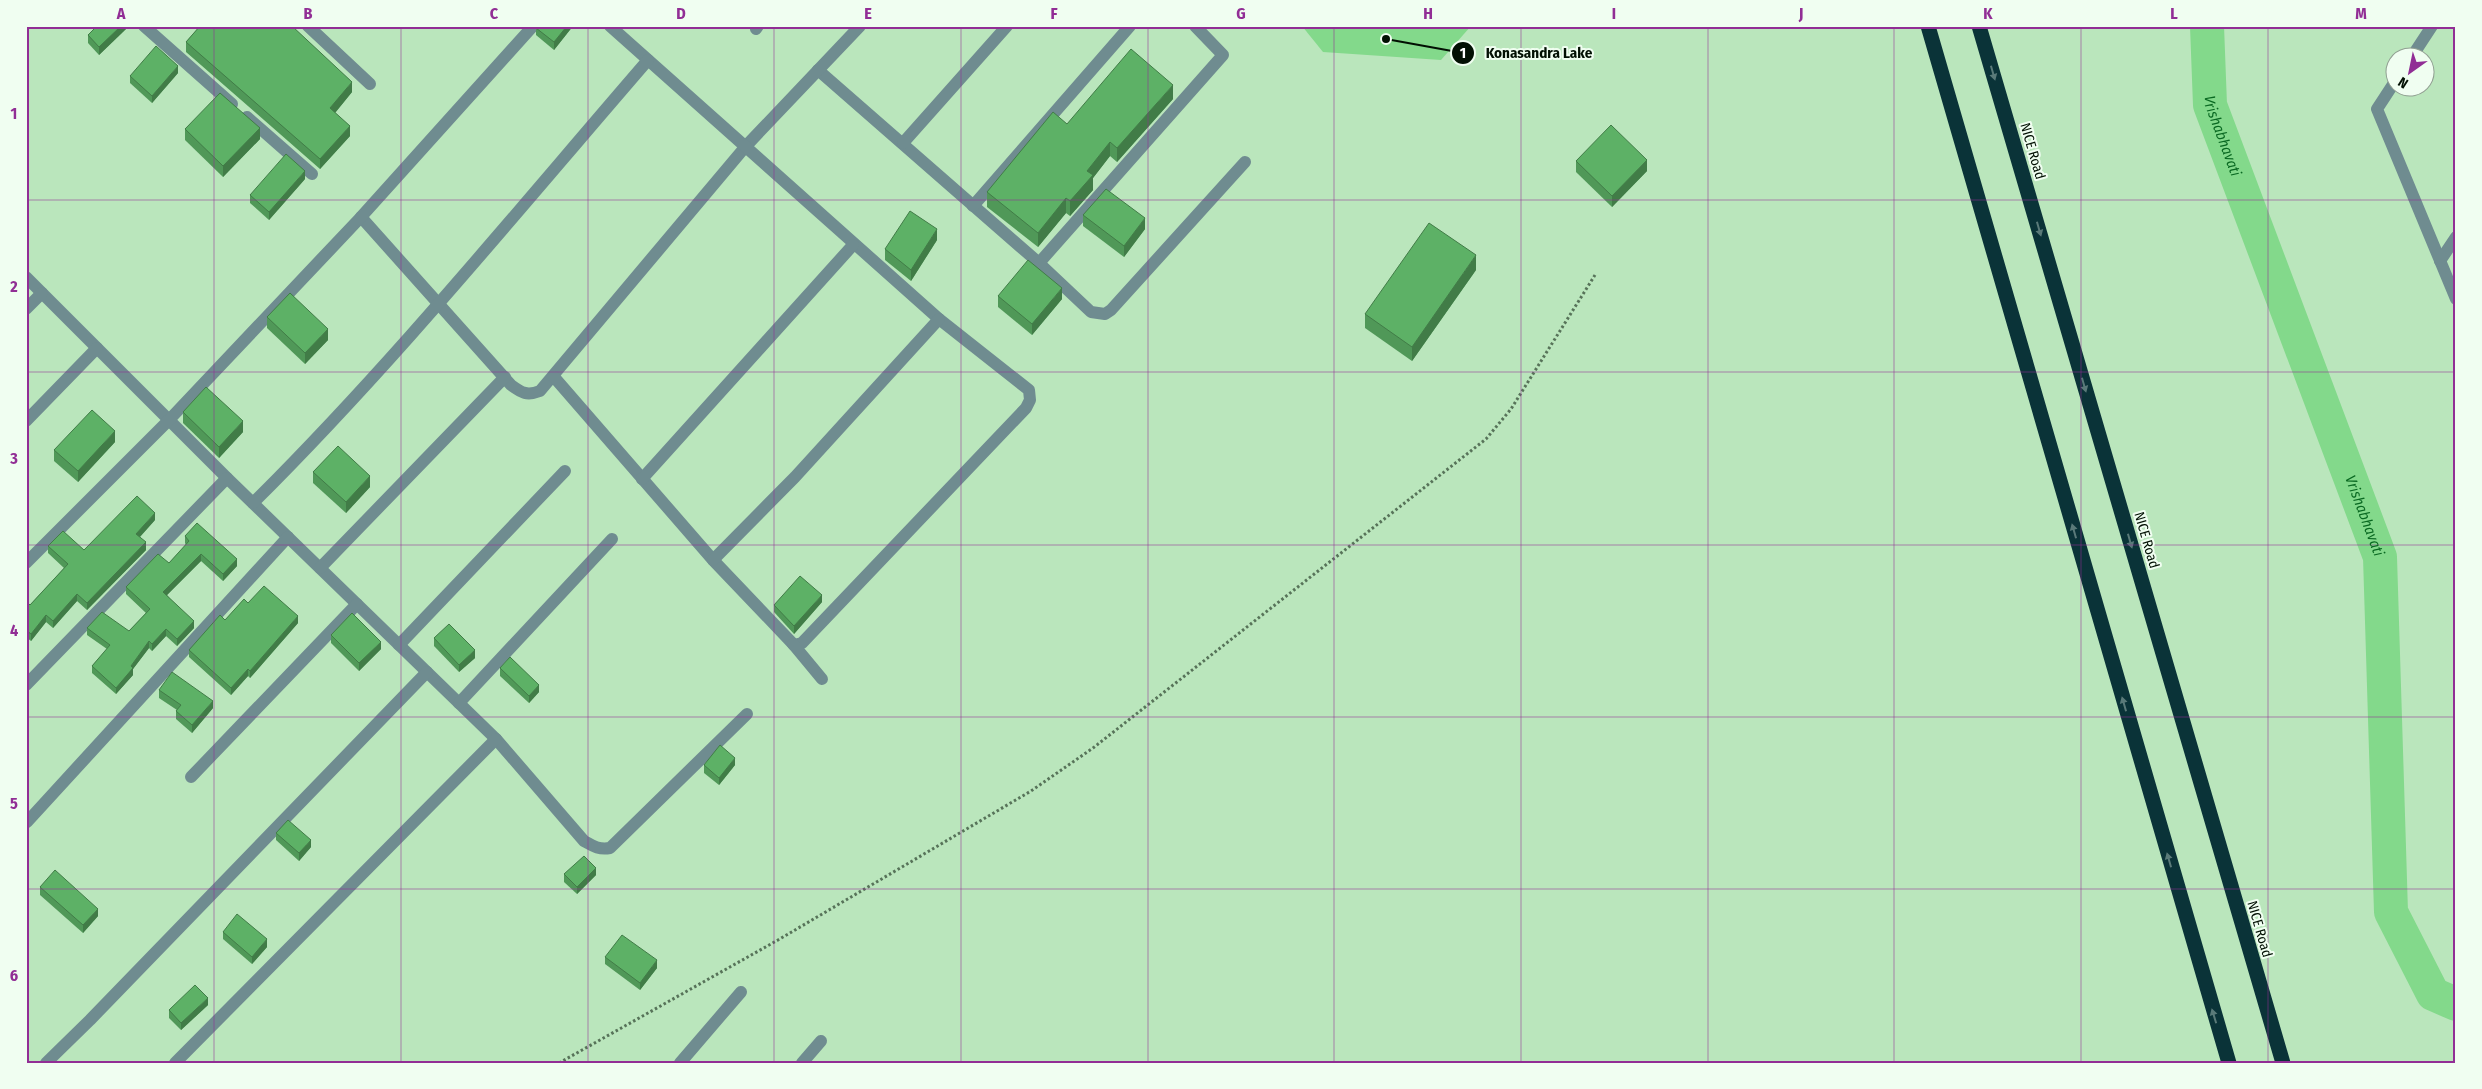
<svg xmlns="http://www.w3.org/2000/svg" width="2482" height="1089" viewBox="0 0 2482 1089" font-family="'Fira Sans Condensed',sans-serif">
	<rect width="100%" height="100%" fill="#bae6bc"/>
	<!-- water -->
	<polygon fill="#83d98b" points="1302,26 1471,26 1441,60 1323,52"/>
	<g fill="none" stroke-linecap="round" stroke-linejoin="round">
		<!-- river -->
		<path stroke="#83d98b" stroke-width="34" id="s1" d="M2207 26 2210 105 2380 557 2391 912 2433 994 2456 1004"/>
		<!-- path -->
		<polyline stroke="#577359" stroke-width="3" stroke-dasharray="2.5 2.5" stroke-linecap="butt" points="559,1063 778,940 1031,791 1093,748 1486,439 1511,409 1595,275"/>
		<!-- minor -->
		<g stroke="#6f8c90" stroke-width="12">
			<polyline points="144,26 232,104"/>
			<polyline points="308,26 370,84"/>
			<polyline points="756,29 758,26"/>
			<polyline points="2411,58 2432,26"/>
			<polyline points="818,70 1039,263 1091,312 1105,314 1111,310 1245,162"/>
			<polyline points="2394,83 2377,109 2456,299"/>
			<polyline points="247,117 312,174"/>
			<polyline points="903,143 1007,26"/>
			<polyline points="973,206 1130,26"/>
			<path d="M361 217 511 385C522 393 527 396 540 391L746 146 860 26"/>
			<polyline points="2440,261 2456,237"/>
			<polyline points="1039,263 1223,55 1195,26"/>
			<path d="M26 277 227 478 496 739 584 841C593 846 599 850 610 848L747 714"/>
			<polyline points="26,309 42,293"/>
			<polyline points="554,377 713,560 794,645 802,643 1026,408 1030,400 1029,390 939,319 610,26"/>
			<polyline points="26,421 97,348"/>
			<polyline points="642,479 853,245"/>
			<path d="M253 503C393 364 519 209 648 60"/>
			<polyline points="713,560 795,477 939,319"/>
			<polyline points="26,563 169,420 361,217 533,26"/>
			<polyline points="320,568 505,377"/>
			<polyline points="793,644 822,679"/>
			<polyline points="399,645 565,471"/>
			<polyline points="26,685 227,478"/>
			<polyline points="459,703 612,539"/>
			<polyline points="191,777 357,604"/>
			<polyline points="27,822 288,537"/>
			<polyline points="46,1063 90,1020 427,672"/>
			<polyline points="175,1063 496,739"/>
			<polyline points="680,1063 741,992"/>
			<polyline points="802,1063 821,1041"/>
		</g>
		<!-- highway -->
		<g stroke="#0a3338" stroke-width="15">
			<polyline points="1928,26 2229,1063"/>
			<polyline points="1979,26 2283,1063"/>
		</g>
	</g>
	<!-- wall -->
	<g fill="#509858">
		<polygon points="126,26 126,29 99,55 88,43 88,35"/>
		<polygon points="200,26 295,26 294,28 352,92 335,113 350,136 320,169 186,52 186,42"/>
		<polygon points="573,26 554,50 536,35 536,28"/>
		<polygon points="178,73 152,103 130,83 130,76"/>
		<polygon points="1173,99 1117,162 1110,156 1093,178 1093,190 1070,216 1066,213 1038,247 987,207 987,192 1067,124"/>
		<polygon points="185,129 260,139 223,177 185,140"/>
		<polygon points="1576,161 1647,171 1612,207 1576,172"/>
		<polygon points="305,179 269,220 250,203 250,195"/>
		<polygon points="1083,215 1145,229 1124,257 1083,226"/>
		<polygon points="937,240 911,281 885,260 885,249"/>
		<polygon points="1476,270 1412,361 1365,328 1365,314"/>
		<polygon points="998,296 1062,299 1032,335 998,307"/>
		<polygon points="267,317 328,340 305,364 267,328"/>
		<polygon points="183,412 243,432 219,458 183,423"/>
		<polygon points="115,442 78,482 54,461 54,450"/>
		<polygon points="313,472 370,487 346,513 313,483"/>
		<polygon points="155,520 140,537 146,550 87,610 77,601 53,628 46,622 31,641 26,637 26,603 30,605 64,568 48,553 48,546 84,550"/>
		<polygon points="185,536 237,566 223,581 201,561 167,595 194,628 177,646 166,636 152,651 149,648 133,669 133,675 116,694 92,673 92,666 107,649 87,635 87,628 129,631 146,613 126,594 126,587 169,563 186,545 185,543"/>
		<polygon points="822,602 794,634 774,612 774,605"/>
		<polygon points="248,603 298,623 250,678 248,676 231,695 189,657 189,650 225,620"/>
		<polygon points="331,635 381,649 359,671 331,643"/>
		<polygon points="434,638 475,658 459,672 434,646"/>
		<polygon points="500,668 539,692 529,703 500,676"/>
		<polygon points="159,690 213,708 192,733 176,719 176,711 177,710 159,698"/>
		<polygon points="704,765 735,765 719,785 704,773"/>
		<polygon points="276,833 311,847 299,861 276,840"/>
		<polygon points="564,874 596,875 577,894 564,882"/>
		<polygon points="40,887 98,916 83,933 40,895"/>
		<polygon points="223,932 267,947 252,964 223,939"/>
		<polygon points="605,957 657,968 640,990 605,964"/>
		<polygon points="208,1005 181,1030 169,1018 169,1010"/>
	</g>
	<!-- shaded-wall -->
	<g fill="#417c47">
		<polygon points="121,26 126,26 126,29 99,55 99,47"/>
		<polygon points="567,26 573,26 554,50 554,42"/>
		<polygon points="178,66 178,73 152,103 152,96"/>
		<polygon points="352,82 352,92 330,119 330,108"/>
		<polygon points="1173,85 1173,99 1117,162 1117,148"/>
		<polygon points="350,126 350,136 320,169 320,159"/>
		<polygon points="260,128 260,139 223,177 223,166"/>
		<polygon points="1110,142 1110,156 1093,178 1093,190 1070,216 1070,201 1087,171"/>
		<polygon points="1647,160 1647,171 1612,207 1612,196"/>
		<polygon points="305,171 305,179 269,220 269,212"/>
		<polygon points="1066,198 1066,213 1038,247 1038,233"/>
		<polygon points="1145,218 1145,229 1124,257 1124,246"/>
		<polygon points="937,229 937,240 911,281 911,270"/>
		<polygon points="1476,255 1476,270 1412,361 1412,347"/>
		<polygon points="1062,288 1062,299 1032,335 1032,324"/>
		<polygon points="328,329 328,340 305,364 305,353"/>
		<polygon points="243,421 243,432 219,458 219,447"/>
		<polygon points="115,431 115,442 78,482 78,471"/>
		<polygon points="370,476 370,487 346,513 346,502"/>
		<polygon points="155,513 155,520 136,541 136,534"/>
		<polygon points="146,542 146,550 87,610 87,603"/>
		<polygon points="201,554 201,561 163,599 163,592"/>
		<polygon points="237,559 237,566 223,581 223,574"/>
		<polygon points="77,594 77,601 53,628 53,621"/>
		<polygon points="822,595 822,602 794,634 794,626"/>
		<polygon points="46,615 46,622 31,641 31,634"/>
		<polygon points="298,616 298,623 250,678 250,671"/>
		<polygon points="194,621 194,628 177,646 177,639"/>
		<polygon points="166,629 166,636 152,651 152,644"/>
		<polygon points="149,641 149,648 133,669 133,675 116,694 116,688"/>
		<polygon points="381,642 381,649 359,671 359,663"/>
		<polygon points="475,650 475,658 459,672 459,665"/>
		<polygon points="248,669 248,676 231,695 231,688"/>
		<polygon points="539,685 539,692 529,703 529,696"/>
		<polygon points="213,701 213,708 192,733 192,725"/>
		<polygon points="735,758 735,765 719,785 719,778"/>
		<polygon points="311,840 311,847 299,861 299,853"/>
		<polygon points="596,868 596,875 577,894 577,887"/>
		<polygon points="98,909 98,916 83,933 83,925"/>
		<polygon points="267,939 267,947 252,964 252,957"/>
		<polygon points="657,960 657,968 640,990 640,983"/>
		<polygon points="208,998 208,1005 181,1030 181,1023"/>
	</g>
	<!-- building -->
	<g fill="#5db166" stroke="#417c47">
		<polygon points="97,26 121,26 99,47 88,35"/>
		<polygon points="200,26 292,26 352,82 330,108 350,126 320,159 186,42"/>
		<polygon points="537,26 567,26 554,42 536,28"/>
		<polygon points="156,46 178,66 152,96 130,76"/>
		<polygon points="1131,49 1173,85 1117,148 1110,142 1087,171 1093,175 1070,201 1066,198 1038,233 987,192 1053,112 1067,124"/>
		<polygon points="220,93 260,128 223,166 185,129"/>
		<polygon points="1611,125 1647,160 1612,196 1576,161"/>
		<polygon points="286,154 305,171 269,212 250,195"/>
		<polygon points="1106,189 1145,218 1124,246 1083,215"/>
		<polygon points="910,211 937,229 911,270 885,249"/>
		<polygon points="1429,223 1476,255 1412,347 1365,314"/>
		<polygon points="1028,260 1062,288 1032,324 998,296"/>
		<polygon points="290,293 328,329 305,353 267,317"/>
		<polygon points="206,387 243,421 219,447 183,412"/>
		<polygon points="92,410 115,431 78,471 54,450"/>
		<polygon points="338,446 370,476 346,502 313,472"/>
		<polygon points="137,496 155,513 136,534 146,542 87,603 77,594 53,621 46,615 31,634 26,630 26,603 27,602 30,605 68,564 48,546 63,531 84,550"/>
		<polygon points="197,523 237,559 223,574 201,554 163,592 194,621 177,639 166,629 152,644 149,641 131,666 133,668 116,688 92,666 110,645 87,628 102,612 129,631 150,609 126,587 158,554 169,563 189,541 185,536"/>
		<polygon points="800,576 822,595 794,626 774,605"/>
		<polygon points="264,586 298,616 250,671 248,669 231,688 189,650 220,615 225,620 244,599 248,603"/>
		<polygon points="352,613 381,642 359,663 331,635"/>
		<polygon points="449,624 475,650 459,665 434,638"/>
		<polygon points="510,657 539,685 529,696 500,668"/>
		<polygon points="172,672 213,701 192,725 176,711 181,705 159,690"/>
		<polygon points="720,745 735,758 719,778 704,765"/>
		<polygon points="288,820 311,840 299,853 276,833"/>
		<polygon points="584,856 596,868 577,887 564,874"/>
		<polygon points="55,870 98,909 83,925 40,887"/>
		<polygon points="237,914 267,939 252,957 223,932"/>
		<polygon points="622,935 657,960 640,983 605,957"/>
		<polygon points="195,985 208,998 181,1023 169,1010"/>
	</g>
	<!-- one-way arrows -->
	<defs><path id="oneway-solid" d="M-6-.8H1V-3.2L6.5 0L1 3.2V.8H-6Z" transform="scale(1.25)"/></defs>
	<g fill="#5a7a79">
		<use href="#oneway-solid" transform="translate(1993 73) rotate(74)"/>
		<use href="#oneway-solid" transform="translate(2039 229) rotate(74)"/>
		<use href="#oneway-solid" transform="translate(2084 385) rotate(74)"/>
		<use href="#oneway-solid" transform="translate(2074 531) rotate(-106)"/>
		<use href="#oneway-solid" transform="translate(2130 541) rotate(74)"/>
		<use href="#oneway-solid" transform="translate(2124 704) rotate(-106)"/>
		<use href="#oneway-solid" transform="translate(2169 860) rotate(-106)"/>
		<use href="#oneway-solid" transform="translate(2214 1016) rotate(-107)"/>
	</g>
	<!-- grid -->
	<path fill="none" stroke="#912e95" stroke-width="1" stroke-opacity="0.55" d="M214 26V1063M401 26V1063M588 26V1063M774 26V1063M961 26V1063M1148 26V1063M1334 26V1063M1521 26V1063M1708 26V1063M1894 26V1063M2081 26V1063M2268 26V1063M26 200H2456M26 372H2456M26 545H2456M26 717H2456M26 889H2456"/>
	<g text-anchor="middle" stroke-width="4" stroke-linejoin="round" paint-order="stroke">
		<!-- street labels -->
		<g font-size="14" fill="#021003" stroke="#f0fef1">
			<text transform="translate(2033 151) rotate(74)" y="5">NICE Road</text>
			<text transform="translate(2147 540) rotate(74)" y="5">NICE Road</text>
			<text transform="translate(2260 929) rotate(74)" y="5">NICE Road</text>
		</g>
		<!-- water labels -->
		<g font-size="15" font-style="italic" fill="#0a6922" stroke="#f0fef1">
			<text dy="5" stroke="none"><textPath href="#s1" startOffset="112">Vrishabhavati</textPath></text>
			<text dy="5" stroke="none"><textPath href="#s1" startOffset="518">Vrishabhavati</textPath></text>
		</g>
	</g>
	<!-- callouts -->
	<path fill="none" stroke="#021003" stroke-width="2" d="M1386 39L1463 53"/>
	<g fill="#021003" stroke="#f0fef1" stroke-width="2">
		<circle cx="1386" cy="39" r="5"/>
		<circle cx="1463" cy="53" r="12"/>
	</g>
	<g font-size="15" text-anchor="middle" font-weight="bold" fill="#fff">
		<text x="1463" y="58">1</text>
	</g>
	<g font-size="15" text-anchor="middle" font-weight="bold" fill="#021003" stroke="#f0fef1" stroke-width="4" stroke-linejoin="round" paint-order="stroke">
		<text x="1539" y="58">Konasandra Lake</text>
	</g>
	<!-- border -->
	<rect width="2482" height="1089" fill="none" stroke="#f0fef1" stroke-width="55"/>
	<!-- north arrow -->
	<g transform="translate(2410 72) rotate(213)"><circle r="24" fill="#f0fef1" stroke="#919f92"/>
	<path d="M0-4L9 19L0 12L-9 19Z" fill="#912e95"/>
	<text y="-8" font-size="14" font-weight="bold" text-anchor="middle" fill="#021003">N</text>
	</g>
	<rect x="28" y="28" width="2426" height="1034" fill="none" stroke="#912e95" stroke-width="2"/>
	<g font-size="16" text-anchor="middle" font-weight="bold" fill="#912e95">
		<text x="121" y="19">A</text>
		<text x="308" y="19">B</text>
		<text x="494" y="19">C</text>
		<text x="681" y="19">D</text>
		<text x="868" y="19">E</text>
		<text x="1054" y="19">F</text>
		<text x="1241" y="19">G</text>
		<text x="1428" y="19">H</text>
		<text x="1614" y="19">I</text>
		<text x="1801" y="19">J</text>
		<text x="1988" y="19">K</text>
		<text x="2174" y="19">L</text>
		<text x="2361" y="19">M</text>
		<text x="14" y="119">1</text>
		<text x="14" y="292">2</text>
		<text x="14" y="464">3</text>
		<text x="14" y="636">4</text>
		<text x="14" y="809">5</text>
		<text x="14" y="981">6</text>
	</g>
</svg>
